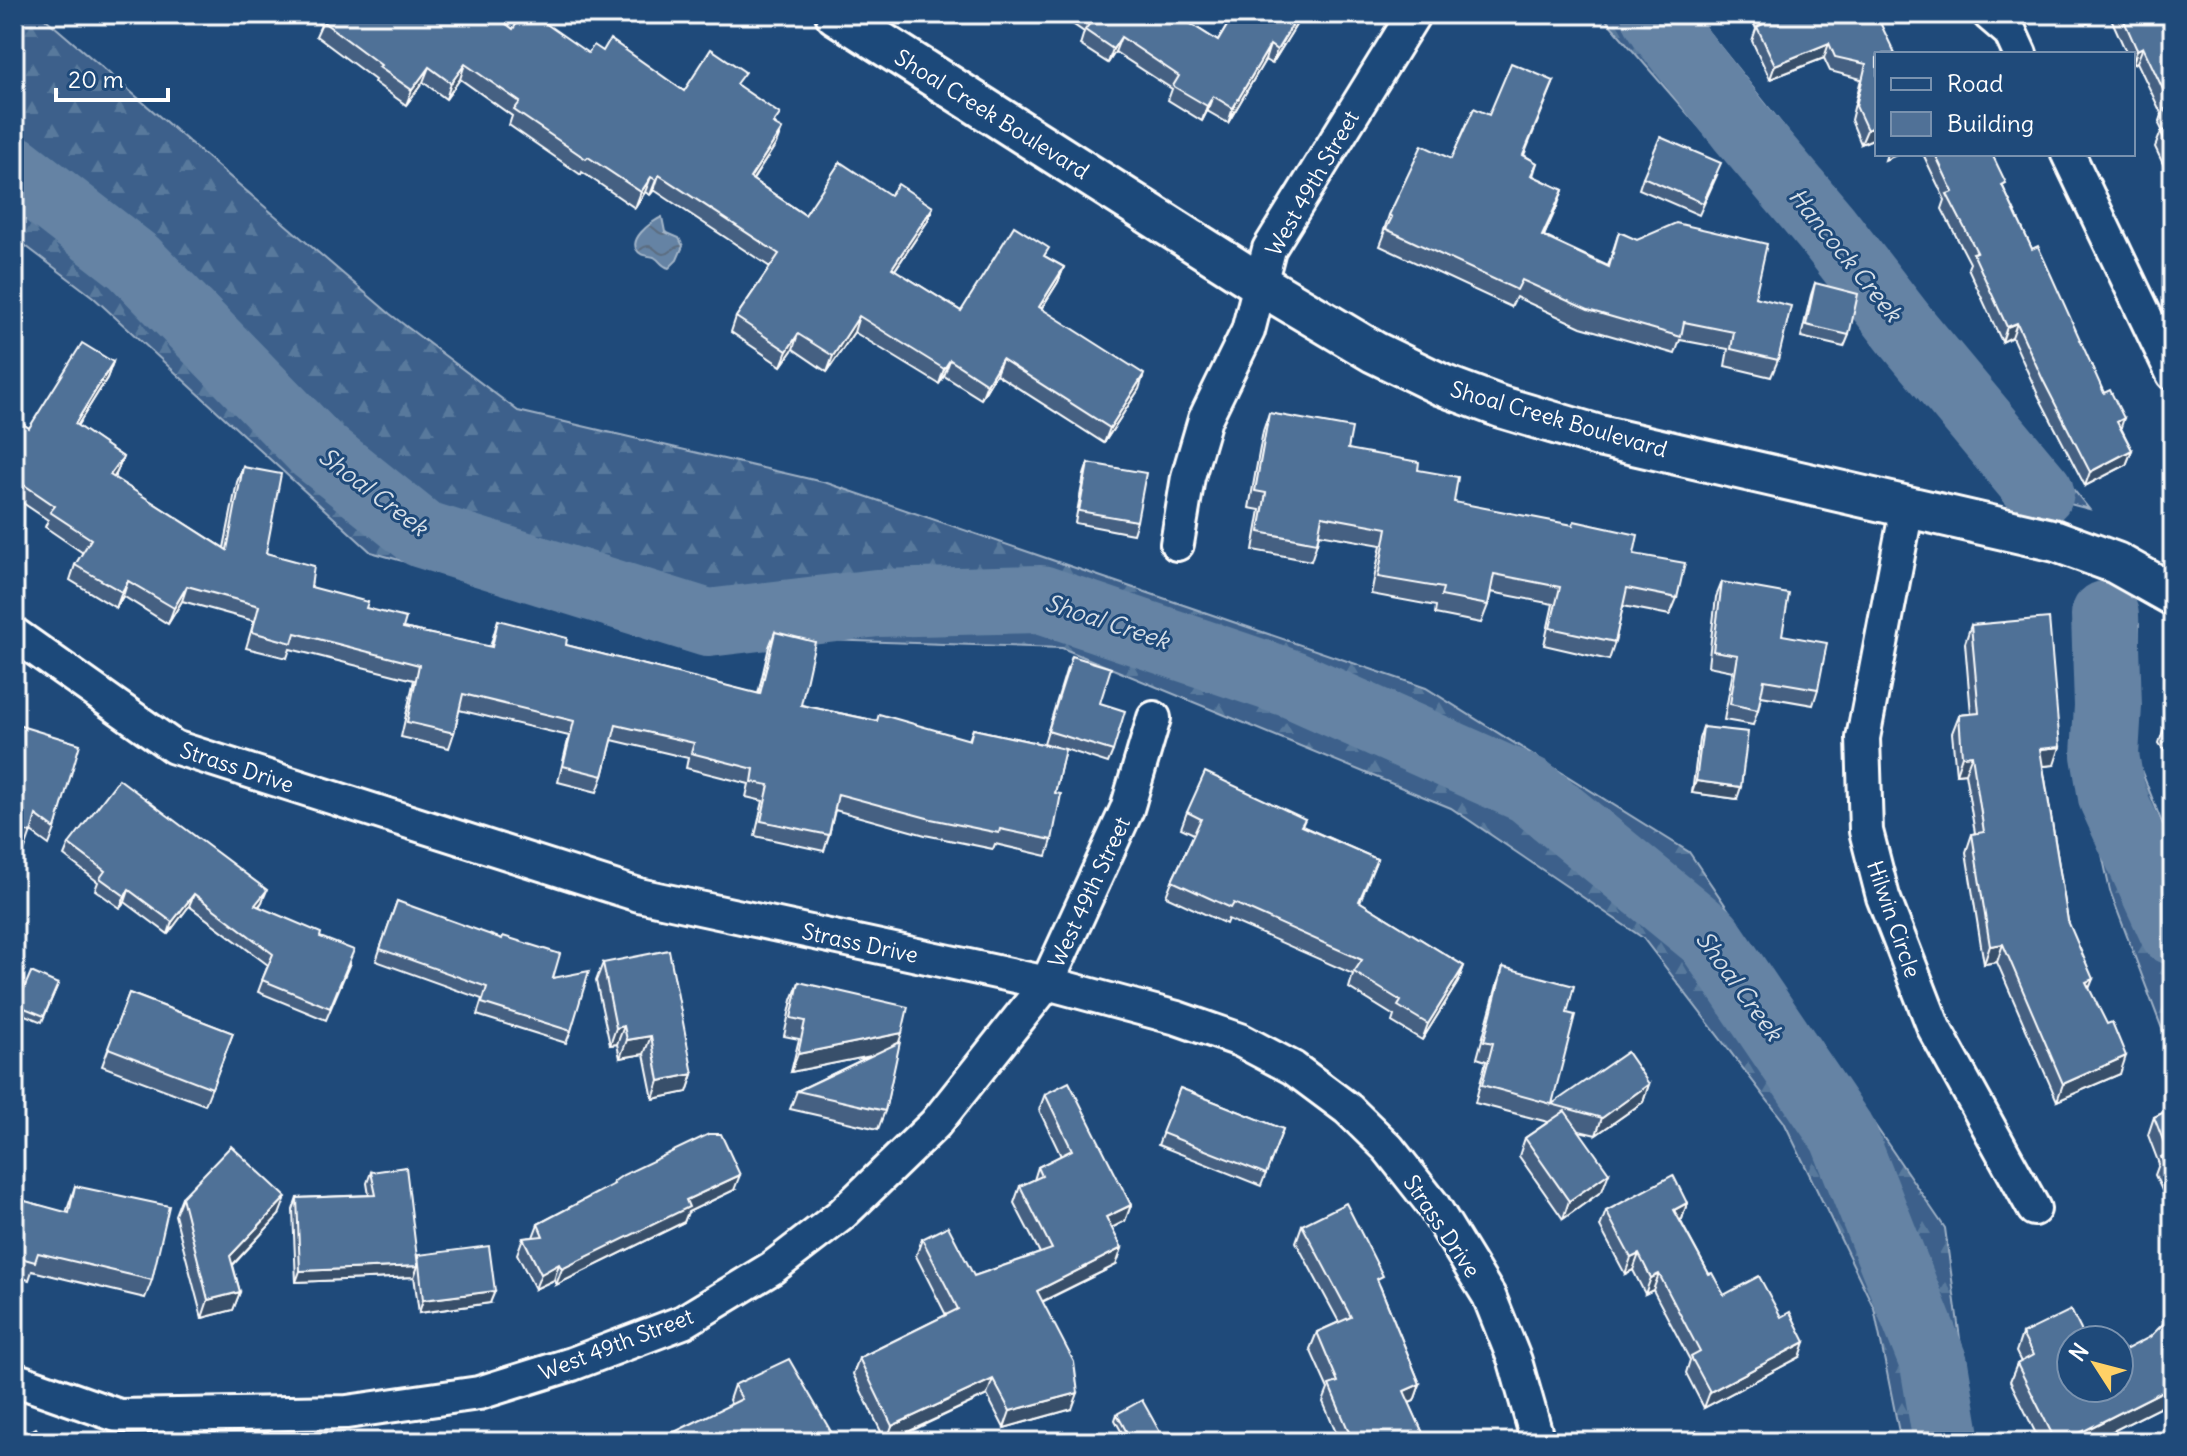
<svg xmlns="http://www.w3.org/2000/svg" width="2187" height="1456" viewBox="0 0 2187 1456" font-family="Delius,sans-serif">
	<defs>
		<pattern id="forest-firs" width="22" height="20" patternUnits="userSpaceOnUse" patternTransform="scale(2)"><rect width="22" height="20" fill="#3c618b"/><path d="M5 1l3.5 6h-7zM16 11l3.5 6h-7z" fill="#59799c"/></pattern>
		<pattern id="water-waves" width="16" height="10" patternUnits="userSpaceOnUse" patternTransform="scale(2)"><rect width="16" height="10" fill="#6583a4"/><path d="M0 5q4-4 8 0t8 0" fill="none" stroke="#5b6d81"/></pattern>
	</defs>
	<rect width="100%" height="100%" fill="#1f4a7a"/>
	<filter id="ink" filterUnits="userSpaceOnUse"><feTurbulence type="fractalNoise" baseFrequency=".0125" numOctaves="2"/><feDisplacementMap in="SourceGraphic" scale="16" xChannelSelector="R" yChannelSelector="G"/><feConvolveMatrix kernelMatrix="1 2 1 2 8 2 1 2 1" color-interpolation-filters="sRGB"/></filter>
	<g filter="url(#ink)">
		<!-- forest -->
		<g fill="url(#forest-firs)" stroke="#9eb0c5" stroke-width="2">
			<polygon points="14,14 40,14 390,314 518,411 827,483 1426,688 1689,852 1945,1228 1974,1442 1901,1442 1874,1308 1784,1122 1643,938 1451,808 1062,648 765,638 691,643 371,552 93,297 14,237"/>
			<polygon points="1601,14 1694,14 2089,509 1993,484 1949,415"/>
			<polygon points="2077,612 2139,623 2136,757 2173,851 2173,1058 2110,891 2077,739"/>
		</g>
		<!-- water -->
		<path fill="url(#water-waves)" stroke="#a3b5c8" stroke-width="2" d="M662 217 665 232 679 238 683 246 677 260 669 268C661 266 661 261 654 257 651 256 644 256 641 254 623 242 652 221 662 217Z"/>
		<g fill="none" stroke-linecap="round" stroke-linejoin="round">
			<!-- river -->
			<g stroke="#6583a4" stroke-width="68">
				<polyline points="1655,14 1667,33 1741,127 1827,229 1905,330 2040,492"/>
				<polyline points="14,169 134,262 317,450 422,534 708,623 877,603 1041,599 1292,684 1529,790 1709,937 1843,1135 1934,1364 1947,1442"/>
				<polyline points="2105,615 2108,706 2105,755 2112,797 2173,931"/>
			</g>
			<defs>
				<g id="minor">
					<polyline points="1989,14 2010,32 2020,54"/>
					<polyline points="2068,154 2173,374"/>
					<polyline points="1907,508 1863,738 1866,831 1883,897 1934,1028 2034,1209"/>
					<polyline points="1177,544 1188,477 1205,419 1248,331 1269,249 1414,14"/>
					<polyline points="14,634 174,747 639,895 1047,983 1177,1018 1240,1040 1293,1068 1348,1109 1388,1148 1433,1205 1489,1296 1515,1361 1535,1431 1535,1442"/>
					<polyline points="14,1379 119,1416 347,1412 479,1393 572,1364 683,1322 772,1268 841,1215 935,1124 1047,983 1127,809 1154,718"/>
				</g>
				<polyline id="tertiary" points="836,14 1260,284 1374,352 1442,385 1501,407 1599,436 2056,541 2116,563 2173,595"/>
			</defs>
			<!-- minor casing -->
			<use href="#minor" stroke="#fff" stroke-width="38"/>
			<!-- tertiary casing -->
			<use href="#tertiary" stroke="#fff" stroke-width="46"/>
			<!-- minor -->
			<use href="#minor" stroke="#1f4a7a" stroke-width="32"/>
			<!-- tertiary -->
			<use href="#tertiary" stroke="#1f4a7a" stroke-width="40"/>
		</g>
		<!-- wall -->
		<g fill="#456182" stroke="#fff" stroke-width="2">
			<polygon points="304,14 493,14 513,29 588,53 603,51 684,91 739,86 776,125 776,144 753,180 805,215 890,195 933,207 927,222 895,270 961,311 1046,257 1064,267 1058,282 1041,309 1139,389 1104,443 996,374 981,399 944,376 939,384 854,332 827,372 793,349 781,366 731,332 736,317 770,267 654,190 650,195 645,192 635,208 582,172 581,175 509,125 512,116 460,79 446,99 423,82 406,105 374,82 375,80 316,36 321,25"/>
			<polygon points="1058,14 1175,14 1218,41 1234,14 1300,14 1296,25 1272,64 1265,60 1228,123 1207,111 1202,121 1168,100 1172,89 1115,52 1108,63 1080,45 1084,32"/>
			<polygon points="1750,14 1876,14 1877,141 1875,138 1861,144 1851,120 1861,79 1830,71 1824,58 1770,79 1752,41 1756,29"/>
			<polygon points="2083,14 2107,14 2087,23"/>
			<polygon points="2109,14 2173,14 2173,185 2155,147 2161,132 2163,132 2159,124 2162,115 2137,62 2133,64 2133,54 2127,54"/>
			<polygon points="1554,81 1524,155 1537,163 1533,176 1563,190 1544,236 1608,266 1619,232 1755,297 1778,360 1771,377 1725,366 1728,349 1680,340 1675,354 1581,327 1516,297 1511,307 1380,246 1385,233 1383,233 1389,215 1451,159 1489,115"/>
			<polygon points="1923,154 1992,154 2004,189 2032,249 2132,450 2126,465 2085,486 2038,395 2012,337 2002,342 1968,268 1970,263 1942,209 1945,200"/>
			<polygon points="1717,175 1699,215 1639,189 1643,177"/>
			<polygon points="1815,283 1849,335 1844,347 1801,337 1811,295"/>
			<polygon points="113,362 107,378 77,426 123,457 117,472 114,478 224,548 237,482 243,467 266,553 311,587 366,608 403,628 490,647 498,620 566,645 758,694 769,647 775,632 801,705 969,740 973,729 1056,747 1044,743 1067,668 1100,703 1113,751 1108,763 1065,749 1055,793 1052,840 1047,856 995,844 993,849 925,835 835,810 829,835 824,851 755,836 763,801 746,797 749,784 686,768 688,758 612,740 603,776 597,792 558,782 569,736 459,710 454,733 449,748 401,737 414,680 290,649 287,658 246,648 254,621 182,601 168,624 123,596 116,608 70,580 75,565 83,553 45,527 48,520 14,497 14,418 29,428"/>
			<polygon points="1269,413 1348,449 1418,470 1454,502 1634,554 1677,598 1670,615 1623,606 1615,642 1609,660 1544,645 1553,604 1491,592 1488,605 1481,623 1435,614 1436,606 1371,594 1381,545 1319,534 1317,543 1311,561 1253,550 1260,510 1249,508 1263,431"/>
			<polygon points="1088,463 1137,521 1133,534 1075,523 1084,475"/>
			<polygon points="1722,582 1782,635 1818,689 1813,705 1761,696 1758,710 1753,725 1724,720 1733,671 1708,666 1716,597"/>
			<polygon points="1971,625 2054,765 2043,766 2068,921 2089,989 2120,1074 2057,1101 1997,962 1984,964 1966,852 1972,834 1975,833 1965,773 1956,774 1952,733 1959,715 1971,714 1965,643"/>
			<polygon points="14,724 55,829 49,845 31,832 25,849 14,846"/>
			<polygon points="2173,724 2173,764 2159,743 2163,731"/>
			<polygon points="1703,727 1737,799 1692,793 1699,739"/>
			<polygon points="1187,812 1305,819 1302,826 1377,859 1360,902 1464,966 1458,982 1422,1040 1392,1022 1394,1016 1349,988 1353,974 1228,919 1226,924 1166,896 1172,881 1194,834 1181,828"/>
			<polygon points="69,844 262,902 259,907 320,937 350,963 326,1020 258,992 268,965 189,906 168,934 125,902 120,908 95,890 98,882 64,856"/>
			<polygon points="397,901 553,978 571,1031 566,1043 477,1015 482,999 376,961"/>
			<polygon points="603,963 693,1074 687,1092 653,1099 644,1054 620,1058 617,1044 610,1045 596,981"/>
			<polygon points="1503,967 1567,1013 1552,1104 1649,1084 1643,1102 1596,1135 1579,1131 1602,1191 1563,1219 1519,1156 1525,1138 1548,1122 1475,1103 1486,1061 1477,1058 1497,985"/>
			<polygon points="799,982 899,1042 885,1111 878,1129 790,1109 797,1091 870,1056 791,1072 799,1039 784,1036 792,1000"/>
			<polygon points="58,984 42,1022 15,1011 17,1005"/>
			<polygon points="129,993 233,1033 205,1105 102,1066"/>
			<polygon points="1180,1088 1283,1129 1261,1186 1158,1145"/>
			<polygon points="1045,1094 1131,1205 1125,1221 1111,1228 1122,1248 1116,1265 1042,1302 1072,1409 1004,1428 987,1395 888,1442 886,1442 853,1374 859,1358 946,1315 916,1256 922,1239 974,1276 1040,1253 1014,1203 1020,1186 1034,1180 1038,1167 1061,1156 1039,1110"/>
			<polygon points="2173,1108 2173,1214 2155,1175 2159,1164 2148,1135 2154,1117"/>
			<polygon points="371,1172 417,1258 490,1303 419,1313 414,1276 414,1277 296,1282 293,1210 297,1198 369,1195 367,1183"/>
			<polygon points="613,1182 734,1190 688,1212 684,1222 556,1285 554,1280 535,1289 517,1254 523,1238 533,1237 538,1224 612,1186"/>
			<polygon points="75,1186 152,1280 145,1298 32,1271 29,1280 14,1276 14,1198 66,1213"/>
			<polygon points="182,1197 279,1215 233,1265 240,1292 233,1310 202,1318 175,1215"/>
			<polygon points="1687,1203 1682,1219 1680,1220 1709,1274 1724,1295 1800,1357 1704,1408 1686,1373 1690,1360 1653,1290 1645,1294 1633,1270 1625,1274 1600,1227 1606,1211"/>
			<polygon points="1302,1225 1380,1286 1420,1384 1414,1401 1409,1403 1427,1442 1340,1442 1323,1402 1328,1389 1310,1349 1317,1332 1339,1322 1296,1242"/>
			<polygon points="2022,1334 2071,1388 2150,1337 2173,1401 2091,1442 2040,1442 2010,1381 2017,1364 2021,1362 2016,1352"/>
			<polygon points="734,1385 837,1442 731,1404 729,1400"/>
			<polygon points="1117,1414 1164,1442 1127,1442 1115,1420"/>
		</g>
		<!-- shaded-wall -->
		<g fill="#384f6a" stroke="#fff" stroke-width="2">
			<polygon points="1299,14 1300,14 1296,25 1272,64 1277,50"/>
			<polygon points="2090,14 2107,14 2087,23"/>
			<polygon points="1121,37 1115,52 1108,63 1113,49"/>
			<polygon points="1829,43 1824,58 1770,79 1775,65"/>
			<polygon points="1270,45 1265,60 1228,123 1233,108"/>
			<polygon points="2143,47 2137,62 2133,64 2137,50"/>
			<polygon points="465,64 460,79 446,99 451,83"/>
			<polygon points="429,67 423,82 406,105 412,90"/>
			<polygon points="1213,96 1207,111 1202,121 1207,106"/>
			<polygon points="1877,125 1877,133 1875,138 1861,144 1867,130"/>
			<polygon points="782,129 776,144 744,193 750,178"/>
			<polygon points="1887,154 1899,154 1885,160"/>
			<polygon points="659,175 654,190 650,195 656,180"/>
			<polygon points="651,177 645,192 635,208 641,192"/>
			<polygon points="1563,190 1557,207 1536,253 1542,236"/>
			<polygon points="933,207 927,222 886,283 892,268"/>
			<polygon points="1064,267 1058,282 1033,322 1039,307"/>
			<polygon points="859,316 854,332 827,372 833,356"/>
			<polygon points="2017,323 2012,337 2002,342 2007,327"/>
			<polygon points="798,334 793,349 781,366 787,351"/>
			<polygon points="1002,359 996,374 981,399 987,384"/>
			<polygon points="950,360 944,376 939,384 944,369"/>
			<polygon points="113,362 107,378 69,439 75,424"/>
			<polygon points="1144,374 1139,389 1104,443 1110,428"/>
			<polygon points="2124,418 2119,433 2117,422"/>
			<polygon points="2132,450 2126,465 2085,486 2090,472"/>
			<polygon points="123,457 117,472 105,491 110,475"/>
			<polygon points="128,581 123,596 116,608 122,592"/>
			<polygon points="187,586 182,601 168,624 174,608"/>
			<polygon points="2060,747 2054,765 2034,767 2040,749"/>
			<polygon points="1972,755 1965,773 1956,774 1962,756"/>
			<polygon points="1696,781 1741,787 1737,799 1692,793"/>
			<polygon points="129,890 125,902 120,908 125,896"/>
			<polygon points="267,890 262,902 250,917 255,905"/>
			<polygon points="194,894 189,906 168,934 172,922"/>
			<polygon points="2003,944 1997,962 1984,964 1990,946"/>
			<polygon points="1464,966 1458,982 1422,1040 1428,1024"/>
			<polygon points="2093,979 2086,996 2086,982"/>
			<polygon points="624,1026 617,1044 610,1045 616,1028"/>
			<polygon points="902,1033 896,1051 791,1072 798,1054"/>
			<polygon points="651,1036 644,1054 620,1058 627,1040"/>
			<polygon points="2126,1056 2120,1074 2057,1101 2063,1084"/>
			<polygon points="693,1074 687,1092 653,1099 659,1081"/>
			<polygon points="1649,1084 1643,1102 1596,1135 1602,1118"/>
			<polygon points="1609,1173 1602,1191 1563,1219 1569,1201"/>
			<polygon points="740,1175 734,1190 688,1212 684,1222 556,1285 562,1269 686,1200"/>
			<polygon points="286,1197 279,1215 224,1274 230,1256"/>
			<polygon points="1687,1203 1682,1219 1669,1226 1674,1210"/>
			<polygon points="1131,1205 1125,1221 1100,1234 1106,1217"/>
			<polygon points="1122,1248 1116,1265 1031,1307 1037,1291"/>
			<polygon points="1639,1254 1633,1270 1625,1274 1631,1258"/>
			<polygon points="559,1264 554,1280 535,1289 541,1274"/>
			<polygon points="418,1266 414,1277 296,1282 300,1271"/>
			<polygon points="1659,1274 1653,1290 1645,1294 1651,1278"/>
			<polygon points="495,1291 490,1303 419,1313 423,1300"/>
			<polygon points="240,1292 233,1310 202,1318 208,1300"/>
			<polygon points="1805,1342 1800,1357 1704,1408 1710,1392"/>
			<polygon points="993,1379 987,1395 886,1442 892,1426"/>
			<polygon points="1420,1384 1414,1401 1398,1408 1404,1391"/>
			<polygon points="2173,1386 2173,1401 2091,1442 2062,1442"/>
			<polygon points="1078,1393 1072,1409 1004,1428 1010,1411"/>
		</g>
		<!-- building -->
		<g fill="#507197" stroke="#fff" stroke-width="2">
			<polygon points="327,14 493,14 513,29 523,14 532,14 588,53 594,45 603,51 610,39 684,91 711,49 745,72 736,84 780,114 773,124 782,129 750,178 805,215 840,162 890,195 898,184 933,207 892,268 961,311 1014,226 1049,248 1044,256 1064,267 1039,307 1144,374 1110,428 1002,359 987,384 950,360 944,369 859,316 833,356 798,334 787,351 736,317 779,254 659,175 656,180 651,177 641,192 588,157 586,159 514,110 520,102 465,64 451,83 429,67 412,90 379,67 381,65 322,21"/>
			<polygon points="1085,14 1175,14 1218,41 1234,14 1299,14 1277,50 1270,45 1233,108 1213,96 1207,106 1173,86 1179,76 1121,37 1113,49 1085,30 1093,19"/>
			<polygon points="1761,14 1876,14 1895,54 1877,54 1877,125 1867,130 1856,106 1866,64 1835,57 1829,43 1775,65 1757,27 1765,23"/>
			<polygon points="2121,14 2173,14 2173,127 2165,109 2171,106 2143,47 2137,50"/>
			<polygon points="1511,63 1554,81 1523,155 1537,163 1531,175 1563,190 1542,236 1609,267 1619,232 1637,240 1676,223 1767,244 1755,297 1791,306 1778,360 1731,349 1734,332 1684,322 1681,337 1588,310 1522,280 1517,290 1386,229 1392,217 1389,215 1422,145 1451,159 1474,108 1489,115"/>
			<polygon points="2173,127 2173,159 2161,132"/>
			<polygon points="1660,137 1721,163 1703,203 1643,177"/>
			<polygon points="1935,154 1992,154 2006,183 2002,185 2032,249 2038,246 2104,393 2110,390 2124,418 2117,422 2132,450 2090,472 2043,380 2017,323 2007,327 1973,253 1977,252 1947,194 1953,192"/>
			<polygon points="1815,283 1858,294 1849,335 1806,325"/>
			<polygon points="82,343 113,362 75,424 123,457 110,475 227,550 243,467 281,474 266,553 314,566 311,587 368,602 366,608 406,618 403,628 492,647 498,620 567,638 566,645 760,694 775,632 815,642 801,705 877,721 879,714 970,740 973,729 1065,749 1055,793 1061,794 1052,840 1000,829 999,833 931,819 838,794 829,835 761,821 769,785 752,782 754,769 691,753 694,743 616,725 603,776 563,766 574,721 463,694 454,733 407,722 419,665 295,633 292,643 252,632 259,606 187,586 174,608 128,581 122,592 75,565 91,539 50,512 55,506 14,478 14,418 29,428"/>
			<polygon points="1269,413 1352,428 1348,449 1419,462 1418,470 1458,477 1454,502 1573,525 1574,521 1638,535 1634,554 1685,563 1677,598 1627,588 1615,642 1550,628 1560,587 1494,574 1488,605 1441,596 1443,588 1378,577 1387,528 1322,516 1317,543 1259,532 1266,493 1255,491"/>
			<polygon points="1088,463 1146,473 1137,521 1079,511"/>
			<polygon points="1722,582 1789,594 1782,635 1827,643 1818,689 1764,680 1758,710 1730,704 1738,655 1713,651"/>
			<polygon points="2049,618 2060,747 2040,749 2068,921 2093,979 2086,982 2107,1024 2112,1022 2126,1056 2063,1084 2003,944 1990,946 1972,834 1984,832 1972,755 1962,756 1959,715 1979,713 1971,625"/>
			<polygon points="1072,656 1111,668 1100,703 1125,711 1113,751 1048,731"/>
			<polygon points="14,724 80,744 55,829 36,815 31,833 14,828"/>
			<polygon points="2173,724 2173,745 2163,731"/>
			<polygon points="1703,727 1748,732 1741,787 1696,781"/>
			<polygon points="1205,772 1305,819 1301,826 1377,859 1359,901 1464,966 1428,1024 1398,1006 1401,1001 1354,972 1362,960 1234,903 1231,908 1172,881 1201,819 1187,812"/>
			<polygon points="119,779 267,890 255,905 321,933 320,937 354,950 330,1008 262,980 273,954 194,894 172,922 129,890 125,896 100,878 105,871 69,844"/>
			<polygon points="397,901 502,939 503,936 560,954 553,978 589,971 571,1031 482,1003 487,987 380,949"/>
			<polygon points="669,950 693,1074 659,1081 651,1036 627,1040 624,1026 616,1028 603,963"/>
			<polygon points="1503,967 1574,986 1567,1013 1575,1015 1552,1104 1627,1052 1649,1084 1602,1118 1482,1085 1493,1043 1484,1041"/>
			<polygon points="31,972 58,984 44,1016 17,1005"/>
			<polygon points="799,982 908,1007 902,1033 798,1054 805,1021 791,1018"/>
			<polygon points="129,993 233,1033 212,1088 108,1048"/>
			<polygon points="900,1042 885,1111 797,1091"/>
			<polygon points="1069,1082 1131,1205 1106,1217 1122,1248 1037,1291 1074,1362 1078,1393 1010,1411 993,1379 892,1426 859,1358 958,1309 922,1239 948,1226 974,1276 1052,1249 1020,1186 1042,1176 1038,1167 1072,1150 1045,1094"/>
			<polygon points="1180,1088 1283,1129 1266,1174 1162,1133"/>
			<polygon points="2173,1108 2173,1183 2161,1157 2168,1153 2154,1117"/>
			<polygon points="1565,1111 1609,1173 1569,1201 1525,1138"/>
			<polygon points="709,1134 721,1134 740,1175 686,1200 689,1207 562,1269 559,1264 541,1274 523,1238 543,1236 538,1224 614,1184 613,1182 623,1175"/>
			<polygon points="231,1146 286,1197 230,1256 240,1292 208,1300 182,1197"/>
			<polygon points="406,1167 418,1266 300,1271 297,1198 376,1195 371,1172"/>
			<polygon points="1673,1175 1687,1203 1674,1210 1709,1274 1712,1273 1724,1295 1759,1276 1781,1317 1790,1312 1805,1342 1710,1392 1691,1357 1700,1352 1659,1274 1651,1278 1639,1254 1631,1258 1606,1211"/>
			<polygon points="75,1186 169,1206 152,1280 38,1253 35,1262 14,1256 14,1198 69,1213"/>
			<polygon points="1346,1203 1383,1276 1377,1279 1420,1384 1404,1391 1427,1442 1346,1442 1352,1439 1329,1385 1338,1382 1317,1332 1351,1317 1302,1225"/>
			<polygon points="489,1246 495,1291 423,1300 418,1255"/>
			<polygon points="2071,1310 2086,1340 2071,1340 2071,1388 2119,1388 2119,1353 2150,1337 2173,1314 2173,1386 2062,1442 2056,1442 2017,1364 2033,1355 2022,1334"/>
			<polygon points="789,1359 837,1442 654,1442 742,1399 734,1385"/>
			<polygon points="1142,1400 1165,1441 1163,1442 1132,1442 1117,1414"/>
			<polygon points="36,1428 43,1442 14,1442 14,1439"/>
			<polygon points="1697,1431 1745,1438 1745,1442 1695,1442"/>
		</g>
	</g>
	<g text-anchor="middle" stroke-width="6" stroke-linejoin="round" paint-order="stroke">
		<!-- street labels -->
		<g font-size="22" fill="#fff" stroke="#1f4a7a">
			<text transform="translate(992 114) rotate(32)" y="8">Shoal Creek Boulevard</text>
			<text transform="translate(1312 183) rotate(-60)" y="8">West 49th Street</text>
			<text transform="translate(1559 419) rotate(16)" y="8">Shoal Creek Boulevard</text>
			<text transform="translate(237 767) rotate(18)" y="8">Strass Drive</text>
			<text transform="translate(1089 892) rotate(-65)" y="8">West 49th Street</text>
			<text transform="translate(1894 919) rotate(71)" y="8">Hilwin Circle</text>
			<text transform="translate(860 943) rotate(12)" y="8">Strass Drive</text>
			<text transform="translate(1442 1226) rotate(56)" y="8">Strass Drive</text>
			<text transform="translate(616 1344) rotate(-21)" y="8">West 49th Street</text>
		</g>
		<!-- water labels -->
		<g font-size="24" font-style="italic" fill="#d8e0e8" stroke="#1f4a7a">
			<text transform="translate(1845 255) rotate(51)" y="8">Hancock Creek</text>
			<text transform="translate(373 492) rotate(37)" y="8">Shoal Creek</text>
			<text transform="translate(1107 622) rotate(18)" y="8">Shoal Creek</text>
			<text transform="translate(1739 986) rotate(54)" y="8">Shoal Creek</text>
		</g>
	</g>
	<!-- margin -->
	<rect width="2187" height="1456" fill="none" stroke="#1f4a7a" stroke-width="48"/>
	<rect x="24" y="24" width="2139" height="1408" fill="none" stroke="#fff" stroke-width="3" filter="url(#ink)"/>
	<!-- legend -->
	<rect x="1875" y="52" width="260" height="104" fill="#1f4a7a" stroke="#7992af" stroke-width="2"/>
	<rect x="1891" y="78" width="40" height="12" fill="#1f4a7a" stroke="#7992af" stroke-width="2"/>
	<text x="1947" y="92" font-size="24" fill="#ffffff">Road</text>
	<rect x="1891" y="112" width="40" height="24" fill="#507197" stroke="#7992af" stroke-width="2"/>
	<text x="1947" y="132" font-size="24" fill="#ffffff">Building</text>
	<!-- north arrow -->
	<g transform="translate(2095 1364) rotate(306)"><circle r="38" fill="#1f4a7a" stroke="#7992af" stroke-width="2"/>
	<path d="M0-6L14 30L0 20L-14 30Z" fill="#ffd166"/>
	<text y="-12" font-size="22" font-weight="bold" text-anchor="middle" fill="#ffffff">N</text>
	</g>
	<!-- scale -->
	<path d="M56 88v12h112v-12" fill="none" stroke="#ffffff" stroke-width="4"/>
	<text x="68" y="88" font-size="24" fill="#ffffff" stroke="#1f4a7a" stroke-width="6" paint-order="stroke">20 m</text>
</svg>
